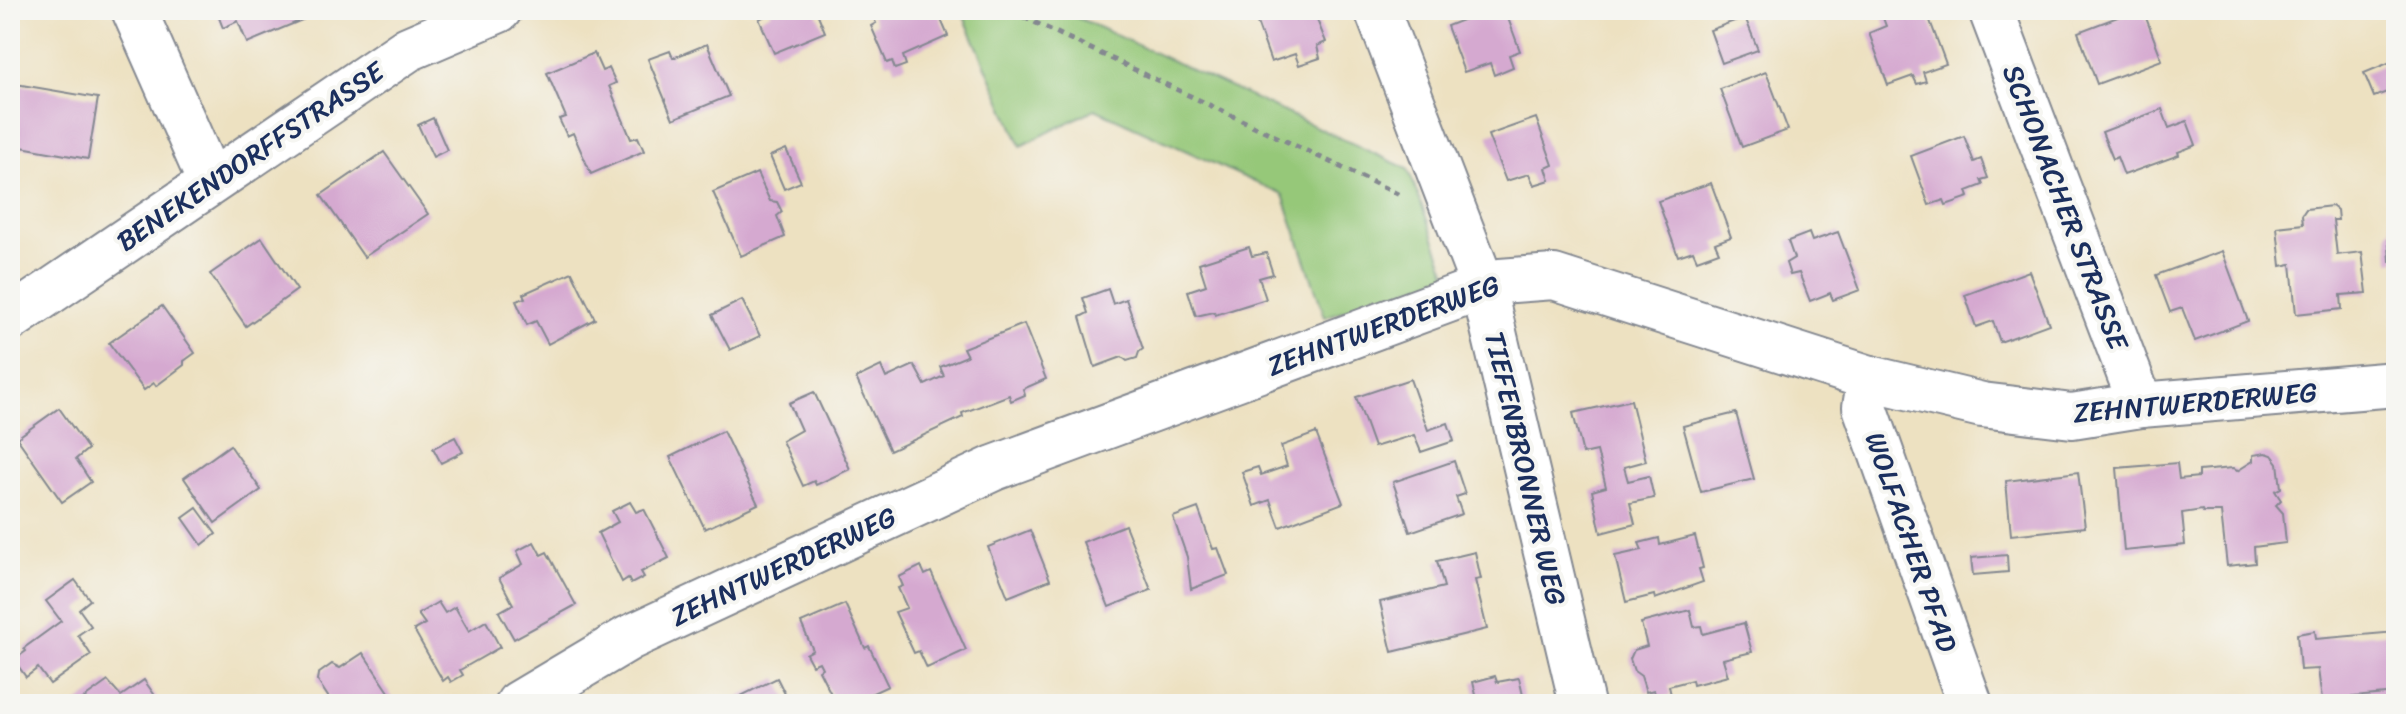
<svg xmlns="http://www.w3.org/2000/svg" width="2406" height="714" viewBox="0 0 2406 714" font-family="Sriracha,sans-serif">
	<rect width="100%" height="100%" fill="#f6f6f2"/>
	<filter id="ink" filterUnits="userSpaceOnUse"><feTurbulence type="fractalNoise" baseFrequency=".0125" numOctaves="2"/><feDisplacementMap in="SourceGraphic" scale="16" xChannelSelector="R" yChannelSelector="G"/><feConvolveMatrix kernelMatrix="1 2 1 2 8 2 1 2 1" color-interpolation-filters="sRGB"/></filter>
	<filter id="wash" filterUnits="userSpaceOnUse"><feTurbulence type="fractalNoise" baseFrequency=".006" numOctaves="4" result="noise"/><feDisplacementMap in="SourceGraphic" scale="32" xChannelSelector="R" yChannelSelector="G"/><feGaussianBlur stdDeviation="1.8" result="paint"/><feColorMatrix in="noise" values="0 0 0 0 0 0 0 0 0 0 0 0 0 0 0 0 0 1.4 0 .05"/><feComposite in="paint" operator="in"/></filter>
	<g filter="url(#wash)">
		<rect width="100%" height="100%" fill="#ede1c1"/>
		<!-- green -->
		<polygon fill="#96c879" stroke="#587c6c" stroke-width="2" points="961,10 1061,10 1408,169 1448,276 1325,317 1283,195 1095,109 1021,146"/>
		<g id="blocks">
			<!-- building -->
			<g fill="#d5a9d0">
				<polygon points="216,10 326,10 247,43 238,21 223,28"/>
				<polygon points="770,10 816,10 825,32 774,53 759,19 771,13"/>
				<polygon points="870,10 937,10 948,36 903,56 906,65 895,69 892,61 887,63 871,26 876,23"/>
				<polygon points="1265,10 1313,10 1326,42 1317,46 1320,58 1299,65 1295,54 1271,62 1254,14"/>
				<polygon points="1488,10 1505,10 1520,51 1509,55 1513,67 1494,75 1490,63 1464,72 1447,26"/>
				<polygon points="1880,10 1926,10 1946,64 1923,72 1926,81 1917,84 1913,76 1888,85 1869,33 1886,26"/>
				<polygon points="2136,10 2143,10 2162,60 2097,84 2078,32"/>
				<polygon points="1745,17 1758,50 1722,63 1710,30"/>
				<polygon points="707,44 729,96 673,119 648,59 670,51 673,58"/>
				<polygon points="594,53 602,71 609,68 616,83 609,86 631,139 638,137 644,151 591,174 573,133 567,136 559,119 566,117 547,73"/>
				<polygon points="2393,61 2396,70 2396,101 2392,90 2374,97 2364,73"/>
				<polygon points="1766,72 1788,130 1742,147 1720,89"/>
				<polygon points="10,83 98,98 88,159 10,145"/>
				<polygon points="2162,109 2169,128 2187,121 2196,145 2178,152 2179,155 2124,175 2117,157 2113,159 2102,132"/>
				<polygon points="433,118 447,150 433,157 418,125"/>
				<polygon points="1536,118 1553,165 1546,168 1550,180 1534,185 1529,174 1506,181 1488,135"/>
				<polygon points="1964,136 1974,162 1981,159 1988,178 1981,180 1983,185 1967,191 1969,197 1946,205 1944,200 1929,205 1911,156"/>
				<polygon points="786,149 801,182 784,189 770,156"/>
				<polygon points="384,152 428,214 364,257 321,195"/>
				<polygon points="757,173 770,201 777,202 782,212 777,216 785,237 741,256 713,192"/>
				<polygon points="1711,183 1731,237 1715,243 1719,252 1697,260 1693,251 1678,256 1658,201"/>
				<polygon points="2332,206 2337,210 2338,220 2333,220 2337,255 2362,252 2367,293 2341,295 2342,309 2296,314 2291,264 2281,266 2277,227 2303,224 2302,215 2306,209"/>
				<polygon points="2396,212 2396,260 2390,261 2388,231 2392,230 2390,213"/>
				<polygon points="1838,232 1860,290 1833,300 1830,293 1810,301 1799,273 1790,275 1786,263 1794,258 1788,241 1809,233 1812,241"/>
				<polygon points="262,238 297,290 246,326 210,274"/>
				<polygon points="1249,247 1252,256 1266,253 1273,274 1259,278 1266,299 1215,315 1214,312 1196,316 1188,291 1206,285 1199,263"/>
				<polygon points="2222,251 2248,321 2195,341 2182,308 2170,312 2156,275"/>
				<polygon points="2029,271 2049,324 2000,342 1993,321 1976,327 1965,295"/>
				<polygon points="572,272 595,319 548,344 536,321 527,325 516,301 525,298 523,294"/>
				<polygon points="1108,289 1113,304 1126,299 1143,349 1139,352 1137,358 1127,361 1122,357 1095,367 1080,317 1088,313 1083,298"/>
				<polygon points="742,300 760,336 730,350 712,315"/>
				<polygon points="162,306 195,353 184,361 184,365 156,386 154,383 144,390 109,343"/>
				<polygon points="1024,324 1046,379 1023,389 1025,395 1011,401 1009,395 962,413 963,417 890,451 856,378 881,366 886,378 914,365 925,385 944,376 940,367 967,356 963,348"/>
				<polygon points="1410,379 1428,430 1448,423 1454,441 1421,452 1414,435 1374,447 1356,397"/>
				<polygon points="814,392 850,469 816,485 814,481 803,486 782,441 801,430 789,403"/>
				<polygon points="1631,400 1646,461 1624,467 1628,481 1649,476 1654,498 1630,503 1635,524 1601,533 1592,491 1606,487 1597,451 1583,454 1573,413"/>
				<polygon points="59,408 88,449 76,459 91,482 62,502 17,438"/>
				<polygon points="1736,413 1754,479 1701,492 1683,426"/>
				<polygon points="723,431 758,504 705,529 670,457"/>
				<polygon points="1316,433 1343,503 1280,527 1270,500 1254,506 1242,472 1258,467 1261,475 1287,466 1281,446"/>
				<polygon points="455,437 463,452 441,463 433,448"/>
				<polygon points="230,445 261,490 215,523 184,478"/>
				<polygon points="2266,453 2272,455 2278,463 2281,488 2275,491 2281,500 2276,505 2283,513 2286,543 2254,547 2255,563 2227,566 2221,512 2203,512 2202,510 2182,513 2185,545 2124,551 2117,468 2177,463 2179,479 2199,477 2199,471 2233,468 2237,471 2253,461 2253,455"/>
				<polygon points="1454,461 1465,494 1456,497 1462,514 1410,532 1393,482"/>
				<polygon points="2078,472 2085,527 2011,535 2006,481"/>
				<polygon points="630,502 636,512 644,509 669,558 641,572 644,577 631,584 628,578 622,582 598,533 618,522 612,511"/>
				<polygon points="197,508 216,534 202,545 183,518"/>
				<polygon points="1198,508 1213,549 1218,548 1228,575 1191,589 1187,557 1173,517"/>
				<polygon points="1125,525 1151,590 1109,607 1083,542"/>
				<polygon points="1030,530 1050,580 1008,597 988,547"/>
				<polygon points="1695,536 1703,568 1699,569 1703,582 1655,599 1654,595 1626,602 1615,556 1642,550 1639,543 1659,538 1660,545"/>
				<polygon points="534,542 541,555 547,552 576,605 514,639 499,612 513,604 499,578 523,564 517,551"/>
				<polygon points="1475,552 1481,579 1475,580 1487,629 1392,652 1380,602 1444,587 1437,561"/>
				<polygon points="2007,555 2008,572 1973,575 1971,558"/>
				<polygon points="921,566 925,575 931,572 966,650 927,668 919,651 914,653 895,612 907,608 898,588 903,586 899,577"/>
				<polygon points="75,580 90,600 79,609 91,626 78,635 91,655 50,684 38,668 26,677 14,660 26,651 24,648 61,621 46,601"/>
				<polygon points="438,602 445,613 455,607 469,631 486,621 500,647 460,670 463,675 451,682 448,677 443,681 414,630 425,624 418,614"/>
				<polygon points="845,604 865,648 869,646 888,686 849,704 836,704 819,670 822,668 819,662 812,665 806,654 813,650 801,623"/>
				<polygon points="1690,610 1694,627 1701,626 1703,634 1744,623 1752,652 1723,659 1728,676 1693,685 1692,680 1669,686 1671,695 1656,700 1654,690 1646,692 1641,676 1634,671 1630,659 1634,650 1647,646 1641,623"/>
				<polygon points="2315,631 2316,639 2396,632 2396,693 2322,700 2318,669 2300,670 2297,634"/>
				<polygon points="363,653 397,704 333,704 317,680 318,674 332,664 340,668"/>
				<polygon points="1495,676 1497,682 1519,678 1525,704 1478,704 1473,682"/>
				<polygon points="777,678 790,704 725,704"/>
				<polygon points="144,680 161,704 76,704 108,681 121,696"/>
			</g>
		</g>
	</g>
	<g filter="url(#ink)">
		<use href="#blocks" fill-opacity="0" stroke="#848890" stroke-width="2"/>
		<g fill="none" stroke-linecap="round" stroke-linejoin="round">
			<defs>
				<g id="minor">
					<polyline points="134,10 210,182"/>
					<polyline points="1377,10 1483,286 1582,704"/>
					<polyline points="1991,10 2141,405"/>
					<polyline points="10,319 408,49 499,10"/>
					<polyline points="1870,378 1865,407 1970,704"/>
					<polyline points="518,704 629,638 994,468 1500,281 1554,277 1870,378 1982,405 2072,416 2141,405 2396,384"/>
				</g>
			</defs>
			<!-- minor casing -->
			<use href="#minor" stroke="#848890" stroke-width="48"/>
			<!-- path -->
			<polyline stroke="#848890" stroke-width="5" stroke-dasharray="6 6" stroke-linecap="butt" points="1015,10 1017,14 1402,196"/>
			<!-- minor -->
			<use href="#minor" stroke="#fff" stroke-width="44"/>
		</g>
	</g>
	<g text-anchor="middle" stroke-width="8" stroke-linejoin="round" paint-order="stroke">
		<!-- street labels -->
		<g font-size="28" fill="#1b2f5e" stroke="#f6f6f2">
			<text transform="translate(250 156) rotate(-34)" y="10">BENEKENDORFFSTRASSE</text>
			<text transform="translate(2066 207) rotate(69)" y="10">SCHONACHER STRASSE</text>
			<text transform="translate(1383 325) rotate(-20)" y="10">ZEHNTWERDERWEG</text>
			<text transform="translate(2195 402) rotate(-5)" y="10">ZEHNTWERDERWEG</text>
			<text transform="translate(1526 468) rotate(77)" y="10">TIEFENBRONNER WEG</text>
			<text transform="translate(1912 542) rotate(71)" y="10">WOLFACHER PFAD</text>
			<text transform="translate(783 566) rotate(-25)" y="10">ZEHNTWERDERWEG</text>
		</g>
	</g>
	<!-- margin -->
	<rect width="2406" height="714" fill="none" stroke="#f6f6f2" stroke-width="40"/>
</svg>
